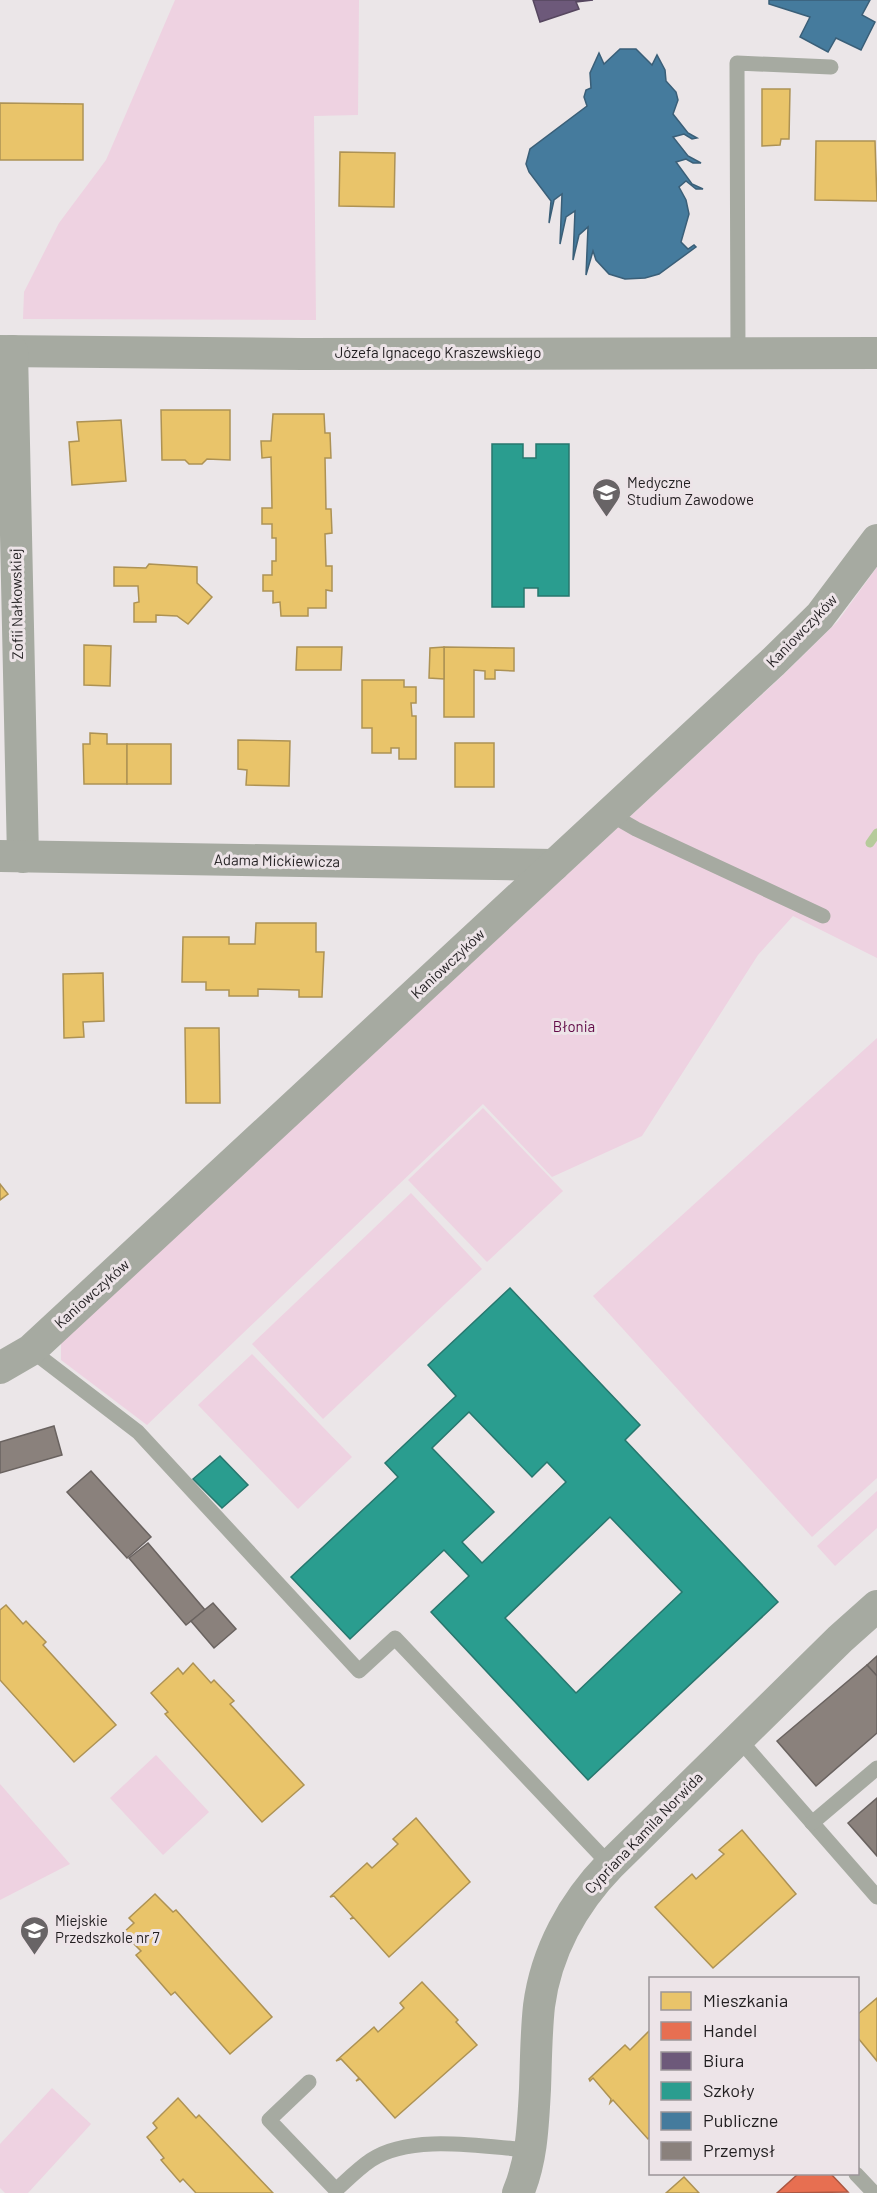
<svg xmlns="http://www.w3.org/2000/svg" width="877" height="2193" viewBox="0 0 877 2193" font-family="Barlow,sans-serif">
	<rect width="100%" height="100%" fill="#ebe6e8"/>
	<!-- green -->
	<g fill="#eed2e1">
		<polygon points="175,0 359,0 358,115 314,116 316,320 23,319 24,292 59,223 106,160"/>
		<polygon points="877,567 877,958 793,916 758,955 642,1136 552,1177 483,1104 147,1425 61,1360 61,1342 781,677 838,621"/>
		<polygon points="877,1038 877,1478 812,1537 593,1296"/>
		<polygon points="483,1108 563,1191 487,1262 408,1180"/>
		<polygon points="411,1193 482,1269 323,1419 252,1344"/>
		<polygon points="252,1354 352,1457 298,1509 198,1405"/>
		<polygon points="877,1491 877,1528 835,1566 817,1546"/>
		<polygon points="156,1755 209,1812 163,1855 110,1798"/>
		<polygon points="0,1784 70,1864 0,1900"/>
		<polygon points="52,2088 91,2124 28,2193 5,2193 0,2188 0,2144"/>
	</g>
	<!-- homes -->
	<g fill="#e9c46a" stroke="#ad9254" stroke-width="1.5">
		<polygon points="762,89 790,89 789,139 781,139 780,145 762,146"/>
		<polygon points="0,103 83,104 83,160 0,160"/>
		<polygon points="816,141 875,141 877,201 815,200"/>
		<polygon points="340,152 395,153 394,207 339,206"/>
		<polygon points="161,410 230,410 230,460 207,459 202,464 189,464 185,460 162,460"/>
		<polygon points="273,414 324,414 325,433 330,433 331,458 325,458 326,509 331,509 332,533 325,534 326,566 332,566 332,591 326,590 326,608 308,608 308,616 281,616 280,602 273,603 273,591 263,591 263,575 272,575 272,561 276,561 276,538 272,538 272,524 262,524 262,508 272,508 271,457 262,458 261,441 271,441"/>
		<polygon points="121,420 126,481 72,485 69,442 79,441 77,422"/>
		<polygon points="149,564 197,567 197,583 212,597 188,624 177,616 156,615 156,622 134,622 134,603 139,602 138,586 114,586 114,567 146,568"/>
		<polygon points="84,645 111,646 110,686 84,685"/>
		<polygon points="297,647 342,647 341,670 296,670"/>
		<polygon points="444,647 514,648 514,671 495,670 495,679 485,679 485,671 474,670 474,717 444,717"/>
		<polygon points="444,647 444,679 429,678 430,648"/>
		<polygon points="362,680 404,680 404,687 416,687 416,703 411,703 412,716 416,716 416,759 399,759 399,748 391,748 391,753 372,753 372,728 362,728"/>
		<polygon points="90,733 107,734 107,744 127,744 127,784 84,784 83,744 90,744"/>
		<polygon points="238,740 290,741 289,786 246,785 247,770 238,769"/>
		<rect x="455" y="743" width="39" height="44"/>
		<rect x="127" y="744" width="44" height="40"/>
		<polygon points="256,923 316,923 316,952 324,952 322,997 299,997 299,990 258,989 258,996 229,996 229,990 206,990 206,982 182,982 183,937 229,937 229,944 255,944"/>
		<polygon points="103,973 104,1021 83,1022 84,1037 64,1038 63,974"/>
		<polygon points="185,1028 219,1028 220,1103 186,1103"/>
		<polygon points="0,1184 8,1194 0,1200"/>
		<polygon points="6,1605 23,1624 26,1621 46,1642 43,1645 116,1725 74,1762 0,1680 0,1610"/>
		<polygon points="193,1663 211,1683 214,1680 234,1701 230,1704 304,1785 262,1822 165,1714 168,1712 151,1693 178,1668 183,1674"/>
		<polygon points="416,1818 470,1882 389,1957 354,1918 350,1919 353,1917 334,1896 330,1897 367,1863 372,1868 398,1844 393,1839"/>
		<polygon points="742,1830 796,1894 713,1968 655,1907 692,1874 696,1879 724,1854 719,1850"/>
		<polygon points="155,1894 173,1912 176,1910 272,2017 230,2054 175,1992 171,1995 136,1955 141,1951 123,1933 134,1923 129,1918"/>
		<polygon points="422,1982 458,2020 456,2022 477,2045 395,2118 360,2079 356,2081 359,2078 341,2059 336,2061 374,2027 378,2032 404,2008 400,2003"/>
		<polygon points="877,1998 877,2061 858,2038 858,2014"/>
		<polygon points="650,2030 650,2137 648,2139 613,2100 610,2103 611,2099 593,2078 590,2081 589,2079 625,2045 630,2050"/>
		<polygon points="178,2098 196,2118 199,2115 273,2193 196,2193 183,2179 180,2182 161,2160 164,2158 147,2137 157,2128 153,2123"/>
		<polygon points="684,2177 699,2193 666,2193"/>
	</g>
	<!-- shops -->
	<polygon fill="#e76f51" stroke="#ac5742" stroke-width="1.5" points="798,2174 831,2174 848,2192 777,2193"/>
	<!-- offices -->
	<polygon fill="#6d597a" stroke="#56475f" stroke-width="1.5" points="533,0 593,0 576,2 579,9 540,22"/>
	<!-- schools -->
	<g fill="#2a9d8f" stroke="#27776e" stroke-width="1.5" fill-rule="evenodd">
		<polygon points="492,444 523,444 523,458 536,458 536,444 569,444 569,596 538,596 538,588 524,588 524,607 492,607"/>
		<path d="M510 1288 640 1425 625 1440 778 1602 588 1780 431 1612 469 1576 444 1550 350 1639 291 1577 398 1477 385 1463 456 1396 428 1365ZM469 1412 532 1477 547 1462 566 1482 482 1563 462 1542 494 1512 432 1448ZM610 1517 682 1592 576 1693 505 1618Z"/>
		<polygon points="220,1456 248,1485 222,1508 193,1479"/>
	</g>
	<!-- public -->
	<g fill="#457b9d" stroke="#3a5f78" stroke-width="1.5">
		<polygon points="769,0 870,0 862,15 875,22 861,50 836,38 828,52 800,37 810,17 769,4"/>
		<polygon points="620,49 636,49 652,65 657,55 665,70 666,81 676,92 678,100 673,114 688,133 697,138 692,139 684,134 673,137 688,156 701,163 693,163 686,159 676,162 692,184 703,189 696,189 686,181 679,187 686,200 689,214 681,242 688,249 694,245 696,247 659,274 645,278 625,279 609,274 596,260 593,251 586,275 588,227 579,235 573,260 575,211 566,217 560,244 562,194 554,200 549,223 551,201 529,172 526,164 530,149 587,106 584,97 586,90 591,88 590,73 599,53 604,64"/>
	</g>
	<!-- industry -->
	<g fill="#8a817c" stroke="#6a6360" stroke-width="1.5">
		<polygon points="54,1426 62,1455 0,1473 0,1442"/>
		<polygon points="91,1471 151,1537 127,1558 67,1492"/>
		<polygon points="148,1543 205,1610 186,1625 129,1558"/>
		<polygon points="213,1603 236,1629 214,1648 191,1621"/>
		<polygon points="877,1656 877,1676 867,1665"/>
		<polygon points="867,1665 877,1676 877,1733 816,1786 777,1741"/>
		<polygon points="877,1798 877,1856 848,1823"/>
	</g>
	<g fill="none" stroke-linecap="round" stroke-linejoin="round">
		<!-- stream -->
		<polyline stroke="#b6cb9b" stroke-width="9" points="870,843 877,833"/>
		<!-- service -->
		<g stroke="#a6aaa1" stroke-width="15">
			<polyline points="738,353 737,63 831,67"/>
			<polyline points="610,814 636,829 823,916"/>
			<polyline points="31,1350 138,1432 359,1671 395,1638 610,1865"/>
			<polyline points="738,1738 877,1897"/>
			<polyline points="812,1823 877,1768"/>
			<path d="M309 2082 269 2120 336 2190C347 2180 359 2168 371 2160 411 2133 484 2147 530 2150"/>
			<polyline points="856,2174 874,2193"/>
		</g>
		<!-- minor -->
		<g stroke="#a6aaa1" stroke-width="32">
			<polyline points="0,351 302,354 877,353"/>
			<polyline points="12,351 23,857"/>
			<polyline points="0,856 554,865"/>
			<polyline points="0,1368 31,1350 772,663 820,616 877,540"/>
			<path d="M518 2193C532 2160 533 2125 535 2089 536 2062 536 2034 539 2006 546 1952 573 1903 610 1865L840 1639 877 1606"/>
		</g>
	</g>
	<!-- icons -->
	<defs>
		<symbol id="university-pin" viewBox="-11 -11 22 30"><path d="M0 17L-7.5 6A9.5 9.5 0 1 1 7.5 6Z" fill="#686466" stroke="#ede4e8"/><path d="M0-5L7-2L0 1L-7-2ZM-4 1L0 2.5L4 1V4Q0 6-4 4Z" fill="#fff"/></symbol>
		<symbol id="school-pin" viewBox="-11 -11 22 30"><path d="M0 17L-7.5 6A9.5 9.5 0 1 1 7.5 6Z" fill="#686466" stroke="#ede4e8"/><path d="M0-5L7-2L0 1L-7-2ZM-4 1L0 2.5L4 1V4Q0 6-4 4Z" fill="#fff"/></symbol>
	</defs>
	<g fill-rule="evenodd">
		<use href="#university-pin" x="590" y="476" width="33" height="45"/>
		<use href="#school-pin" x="18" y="1914" width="33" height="45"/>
	</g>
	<g text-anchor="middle" stroke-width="6" stroke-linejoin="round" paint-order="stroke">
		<!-- street labels -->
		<g font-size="15" fill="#211e20" stroke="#ede4e8">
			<text x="438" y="358">Józefa Ignacego Kraszewskiego</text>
			<text transform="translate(17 604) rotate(-91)" y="5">Zofii Nałkowskiej</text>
			<text transform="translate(802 631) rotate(-46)" y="5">Kaniowczyków</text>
			<text transform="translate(277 861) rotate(1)" y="5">Adama Mickiewicza</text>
			<text transform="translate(448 964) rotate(-43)" y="5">Kaniowczyków</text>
			<text transform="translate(92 1294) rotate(-42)" y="5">Kaniowczyków</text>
			<text transform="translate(644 1833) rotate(-46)" y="5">Cypriana Kamila Norwida</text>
		</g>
		<!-- poi labels -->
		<g font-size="15" fill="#211e20" stroke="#ede4e8" text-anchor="start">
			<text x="627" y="488">Medyczne<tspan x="627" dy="17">Studium Zawodowe</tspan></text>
			<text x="55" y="1926">Miejskie<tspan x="55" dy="17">Przedszkole nr 7</tspan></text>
		</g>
		<!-- park labels -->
		<g font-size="15" fill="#620c48" stroke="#ede4e8">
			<text x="574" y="1032">Błonia</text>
		</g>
	</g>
	<!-- legend -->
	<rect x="649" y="1977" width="210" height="198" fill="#ede4e8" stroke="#9b9598" stroke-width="1.5"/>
	<rect x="661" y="1992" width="30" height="18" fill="#e9c46a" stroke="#9b9598" stroke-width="1.5"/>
	<text x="703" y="2007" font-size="18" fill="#211e20">Mieszkania</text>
	<rect x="661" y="2022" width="30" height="18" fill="#e76f51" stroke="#9b9598" stroke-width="1.5"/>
	<text x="703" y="2037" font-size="18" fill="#211e20">Handel</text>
	<rect x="661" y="2052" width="30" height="18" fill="#6d597a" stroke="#9b9598" stroke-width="1.5"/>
	<text x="703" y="2067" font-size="18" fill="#211e20">Biura</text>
	<rect x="661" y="2082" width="30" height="18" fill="#2a9d8f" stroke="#9b9598" stroke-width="1.5"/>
	<text x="703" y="2097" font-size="18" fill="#211e20">Szkoły</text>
	<rect x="661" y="2112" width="30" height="18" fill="#457b9d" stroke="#9b9598" stroke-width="1.5"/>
	<text x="703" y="2127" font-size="18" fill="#211e20">Publiczne</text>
	<rect x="661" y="2142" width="30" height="18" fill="#8a817c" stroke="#9b9598" stroke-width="1.5"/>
	<text x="703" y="2157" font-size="18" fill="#211e20">Przemysł</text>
</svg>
